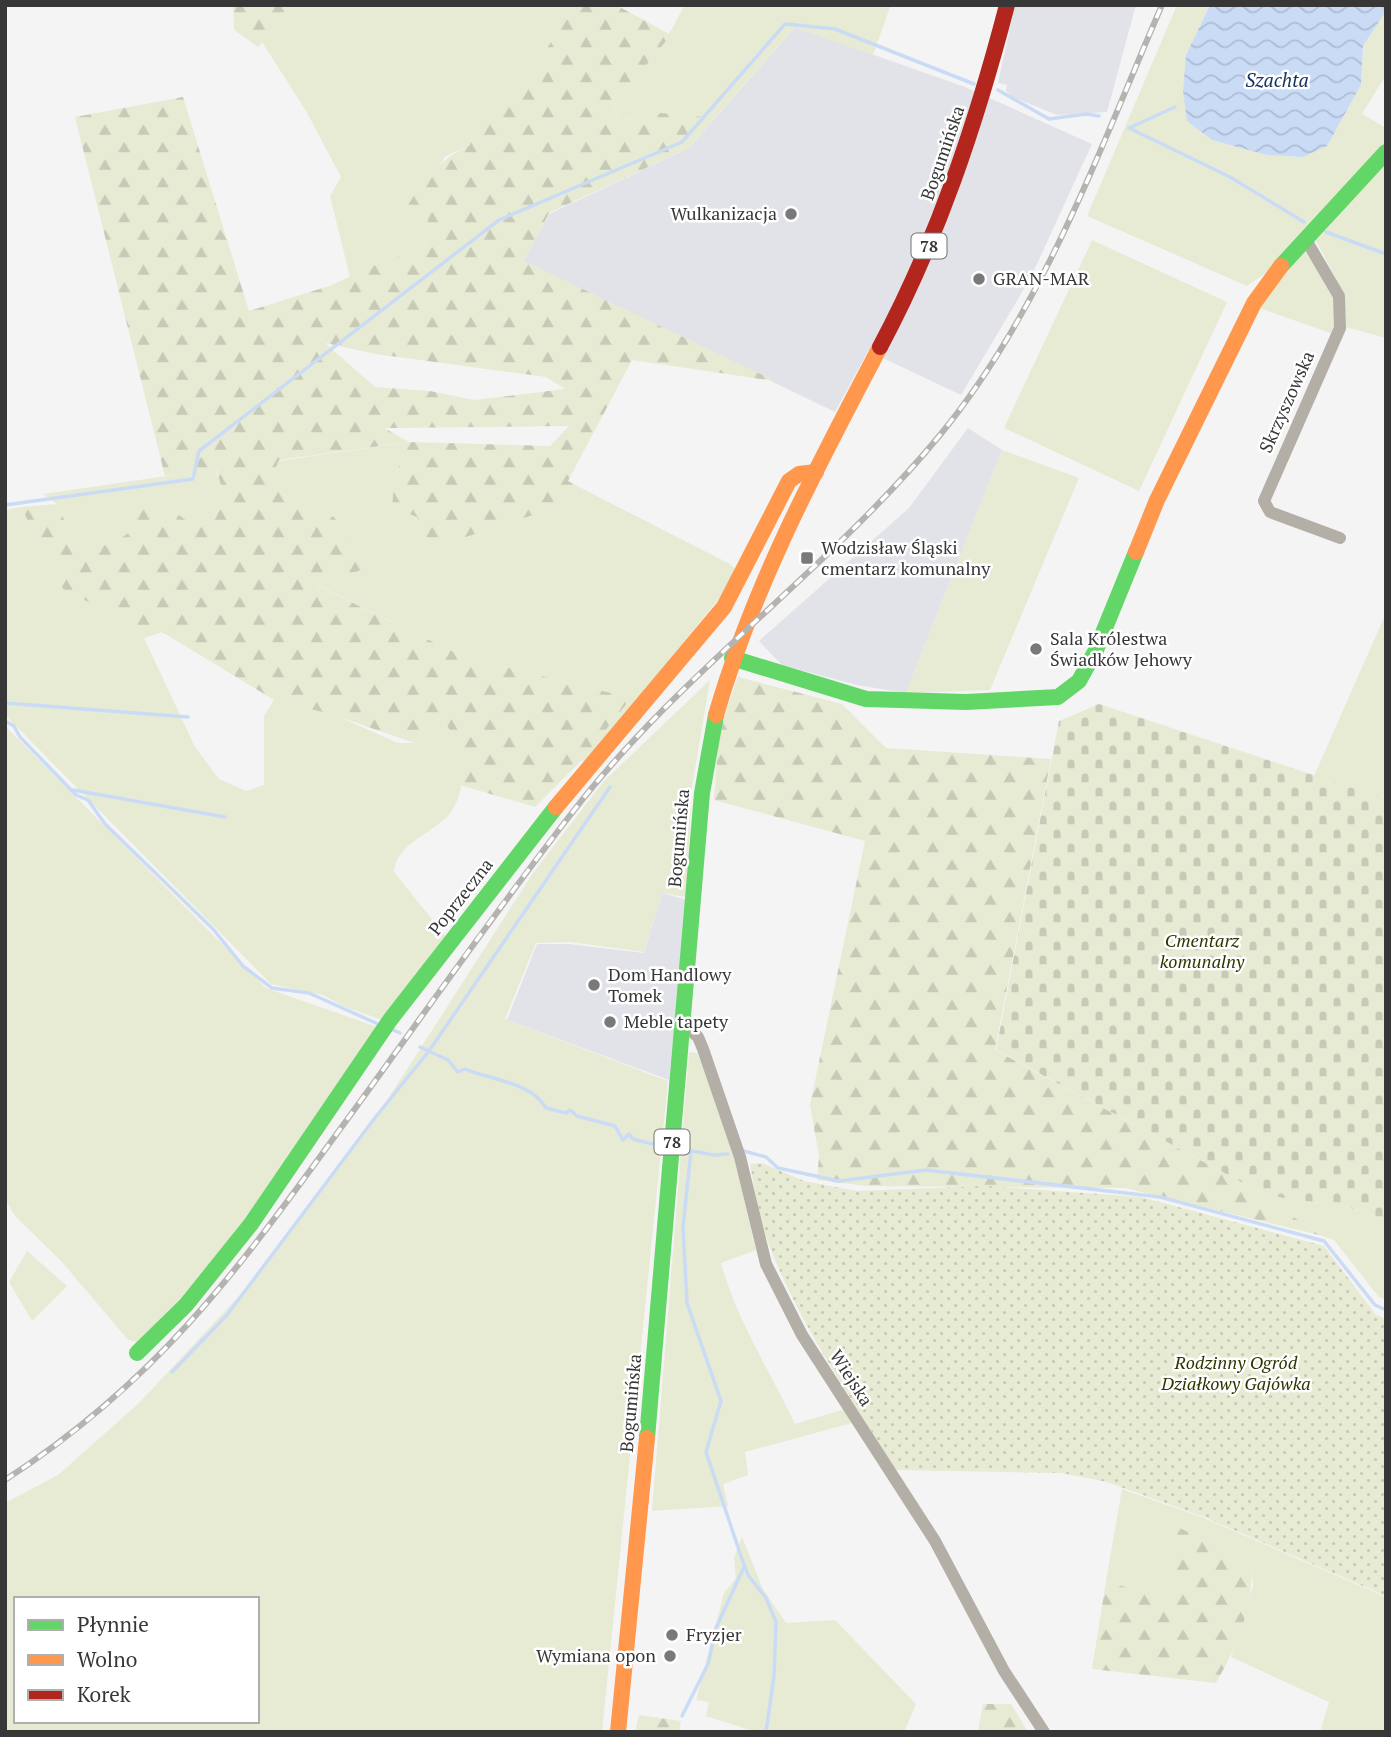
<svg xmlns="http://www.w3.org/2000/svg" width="1391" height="1737" viewBox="0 0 1391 1737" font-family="'PT Serif',serif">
	<defs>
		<pattern id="forest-firs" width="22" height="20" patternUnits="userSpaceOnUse" patternTransform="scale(1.75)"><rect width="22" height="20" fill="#e7ebd4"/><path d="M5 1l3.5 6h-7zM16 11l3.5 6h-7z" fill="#c7cab7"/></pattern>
		<pattern id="cemetery-stones" width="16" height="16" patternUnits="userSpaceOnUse" patternTransform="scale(1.75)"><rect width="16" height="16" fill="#e7ebd4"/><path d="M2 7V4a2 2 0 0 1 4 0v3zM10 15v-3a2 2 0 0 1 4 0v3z" fill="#c7cab7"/></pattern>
		<pattern id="park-dots" width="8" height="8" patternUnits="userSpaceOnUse" patternTransform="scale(1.75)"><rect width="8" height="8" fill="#e7ebd4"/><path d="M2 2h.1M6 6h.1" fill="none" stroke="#c7cab7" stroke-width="1.8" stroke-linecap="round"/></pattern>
		<pattern id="water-waves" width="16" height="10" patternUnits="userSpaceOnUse" patternTransform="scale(1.75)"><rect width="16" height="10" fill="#cadbf6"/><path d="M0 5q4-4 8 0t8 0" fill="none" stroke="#aebdd4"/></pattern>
	</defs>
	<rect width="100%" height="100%" fill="#f4f4f5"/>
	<!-- built -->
	<g fill="#e2e3e9">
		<polygon points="1015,5 1136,5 1107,112 1057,115 1013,97 1006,91 1007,85 998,83"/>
		<polygon points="795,27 965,87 1092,144 1031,277 961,395 868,351 835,412 523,261 549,214 689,148"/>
		<polygon points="968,428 1002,450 906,693 857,685 782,665 759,641 909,508"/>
		<polygon points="662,893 687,900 669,1080 507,1020 537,944 569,944 644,953"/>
	</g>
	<!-- grass -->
	<g fill="#e7ebd4" fill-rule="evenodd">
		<path d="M297 5H576C548 48 519 92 475 119L470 145 446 156 403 213 429 219 426 247 350 277 330 196 341 177 306 111 262 42Z"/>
		<path d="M684 5H883L890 7 873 55 795 27 715 118 661 113 618 121 613 98C644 71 667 43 684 5Z"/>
		<polygon points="1177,5 1210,5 1186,55 1187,121 1212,140 1267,155 1302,157 1327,146 1361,85 1363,46 1386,11 1386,75 1362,114 1386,128 1386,147 1274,267 1247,286 1087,216"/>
		<polygon points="1386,161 1386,338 1346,327 1345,295 1316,241"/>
		<polygon points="1092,240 1227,302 1139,491 1004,428"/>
		<polygon points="1303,249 1336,299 1333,334 1259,308"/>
		<polygon points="409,442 395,475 582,499 583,489 730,564 739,574 586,762 581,761 630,698 462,656 315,584 372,566 334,517 297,506 269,483 278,461"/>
		<polygon points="1002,450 1079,478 990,690 906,693"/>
		<polygon points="215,469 222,489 216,518 195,527 175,512 133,530 109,546 72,537 57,504 43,494"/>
		<path d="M21 507 63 589 133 625 144 638 195 747 219 779 246 791 264 785V716L274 700 292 696 398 743H414L427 721 443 719 468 758C463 773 461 798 452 811 437 832 395 843 394 872L447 938 382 1020 345 1007 323 995 271 984 5 715V510Z"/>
		<polygon points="1386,613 1386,799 1314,776"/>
		<path d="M710 680 692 787 686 897 662 893 644 952 570 942 536 943 505 1019 668 1081 602 1732H5V1503L58 1475 139 1403 253 1281 384 1105 533 873 603 782ZM16 1599H257V1721H16Z"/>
		<polygon points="5,726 266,988 377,1027 261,1201 194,1289 142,1343 128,1340 62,1262 15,1216 5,1199"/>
		<path d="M689 1052 697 1053C729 1115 739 1183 756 1250L721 1263C737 1321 769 1369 795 1424L845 1409 852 1423 745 1452 748 1475 723 1484 728 1506 652 1511Z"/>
		<polygon points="1256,1190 1283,1198 1346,1206 1386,1221 1386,1300 1378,1296 1334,1240 1319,1235"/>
		<polygon points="27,1251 67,1286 32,1321 9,1282"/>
		<polygon points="1122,1489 1204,1518 1386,1597 1386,1732 1320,1732 1329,1702 1231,1657 1253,1586 1251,1564 1174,1526 1173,1603 1106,1581"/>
		<polygon points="742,1537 763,1589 786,1623 835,1620 916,1704 904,1732 756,1732 706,1716 709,1702 696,1700 724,1593 736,1578 734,1558"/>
	</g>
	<!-- forest -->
	<g fill="url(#forest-firs)" fill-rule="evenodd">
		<polygon points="233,5 297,5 258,47 234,30"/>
		<path d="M576 5H616L671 35 638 75 613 98 618 121 661 113 715 118 689 148 549 213 524 261 775 381 632 360 568 481 583 489 582 499 432 548 417 517 392 507 395 476 408 442 279 460 269 483 297 506 334 517 373 566 316 585 462 656 631 698 581 761 535 807 460 785 467 758 443 719 427 721 414 743 331 714 274 700 162 632 144 638 133 625 63 589 21 507 57 504 72 537 109 546 133 530 142 506 175 512 195 527 216 518 222 489 216 469 165 476 75 117 183 97 249 311 332 285 368 268 426 247 428 219 403 214C421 182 437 161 470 145L475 119C519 92 548 48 576 5ZM325 343 376 354 546 377 565 389 474 400 430 391 375 387ZM569 426 550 446 409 442 384 428Z"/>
		<polygon points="738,677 842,704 886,748 1051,759 995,1050 1256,1190 1319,1235 1125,1188 866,1186 817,1180 819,1156 810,1105 865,841 714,800 719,731"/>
		<path d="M1174 1525 1251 1564C1255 1604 1236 1648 1216 1683L1092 1669 1106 1581 1173 1602Z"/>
		<polygon points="983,1704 1011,1704 1028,1732 978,1732"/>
		<polygon points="639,1715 681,1721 679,1732 635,1732"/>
	</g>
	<!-- cemetery -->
	<polygon fill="url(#cemetery-stones)" points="1099,704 1386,799 1386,1221 1346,1206 1283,1198 1256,1190 996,1050 1059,721"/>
	<!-- park -->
	<path fill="url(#park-dots)" d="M762 1163 804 1181 857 1191 985 1186 1141 1197 1324 1246 1376 1315 1386 1319V1596L1204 1517 1107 1482 1062 1473 896 1470C851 1397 798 1323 768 1242 758 1217 755 1190 750 1164Z"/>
	<!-- water -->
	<polygon fill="url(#water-waves)" points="1210,5 1386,5 1386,11 1363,46 1361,85 1327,146 1303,157 1267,155 1212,140 1187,121 1183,91 1186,55"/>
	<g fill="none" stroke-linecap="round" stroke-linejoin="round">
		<!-- stream -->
		<g stroke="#cadbf6" stroke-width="3.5">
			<polyline points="998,90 1049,119 1086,114 1099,116"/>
			<polyline points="1129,128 1230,177 1304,222"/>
			<polyline points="1129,128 1175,107"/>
			<polyline points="1326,232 1386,254"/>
			<polyline points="5,505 193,479 199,451 499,220 682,142 785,24 835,29 974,84"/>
			<polyline points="5,703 188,717"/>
			<polyline points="5,721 14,726 20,737 76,795 88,800 105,824 213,929 243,966 272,988 309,993 378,1024"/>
			<polyline points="73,790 225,817"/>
			<polyline points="391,1029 400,1033"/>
			<path d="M420 1047 448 1060 458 1072 465 1069C491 1080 531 1082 546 1108L566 1113 570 1110 577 1116 615 1126 623 1140 629 1134 633 1139 660 1146"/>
			<polyline points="681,1149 714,1155 728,1154"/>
			<polyline points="691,1151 683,1227 687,1303 721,1401 706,1452 741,1556 748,1575 766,1598 776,1622 774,1676 766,1732"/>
			<polyline points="744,1151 766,1157 778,1168 839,1181 926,1170 1160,1197 1324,1241 1375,1305 1386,1310"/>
			<polyline points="172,1372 227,1315 374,1119 429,1051 610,787"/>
			<polyline points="682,1716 708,1664 716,1628 744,1567"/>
		</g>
		<!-- street -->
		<g stroke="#b3afa6" stroke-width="12">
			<polyline points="1306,240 1339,296 1340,328 1264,501 1270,512 1340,538"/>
			<polyline points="682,1023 698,1037 703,1049 740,1157 766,1264 802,1335 935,1541 1004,1671 1044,1732"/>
		</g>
		<!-- fast -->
		<g stroke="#63d668" stroke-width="16">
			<polyline points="1281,266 1386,152"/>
			<polyline points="732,658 866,699 966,702 1058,697 1079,681 1096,650 1136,552"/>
			<polyline points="137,1353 186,1305 251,1224 390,1020 556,807"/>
			<polyline points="647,1438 702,793 716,715"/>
		</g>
		<!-- slow -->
		<g stroke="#ff974d" stroke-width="16">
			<polyline points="1136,552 1157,500 1254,303 1281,266"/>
			<path d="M716 715C754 584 817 467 880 347"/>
			<polyline points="556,807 724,607 789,481 799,474 816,472"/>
			<polyline points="618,1732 647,1438"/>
		</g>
		<!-- jam -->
		<path stroke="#b3261e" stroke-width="16" d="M880 347C938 238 976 124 1007 5"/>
		<defs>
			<path id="rail" d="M5 1480C156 1382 235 1274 338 1132 417 1024 493 914 575 809 682 671 829 570 940 435 1043 309 1098 153 1162 5"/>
		</defs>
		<!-- rail casing -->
		<use href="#rail" stroke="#b5b3af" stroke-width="6"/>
		<!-- rail -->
		<use href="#rail" stroke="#fff" stroke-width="3.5" stroke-dasharray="10" stroke-linecap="butt"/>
	</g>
	<!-- markers -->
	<g fill="#79797a" stroke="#fff" stroke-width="2.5">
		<circle cx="791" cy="214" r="7"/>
		<circle cx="979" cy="279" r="7"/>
		<rect x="800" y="551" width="14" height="14" rx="3.5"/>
		<circle cx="1036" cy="649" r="7"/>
		<circle cx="594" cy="985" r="7"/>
		<circle cx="610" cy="1022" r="7"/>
		<circle cx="672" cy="1635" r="7"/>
		<circle cx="670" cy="1656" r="7"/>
	</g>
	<g text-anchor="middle" stroke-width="5" stroke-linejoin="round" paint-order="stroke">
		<!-- shield labels -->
		<g fill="#fff" stroke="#737374" stroke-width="2">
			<rect x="911.5" y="233.5" width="35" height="25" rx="5"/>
			<rect x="654.5" y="1129.5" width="35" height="25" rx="5"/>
		</g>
		<g font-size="16" font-weight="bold" fill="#373738">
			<text x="929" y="252">78</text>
			<text x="672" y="1148">78</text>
		</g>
		<!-- street labels -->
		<g font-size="18" fill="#373738" stroke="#fff">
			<text transform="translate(943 153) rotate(-71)" y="6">Bogumińska</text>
			<text transform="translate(1287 402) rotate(-66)" y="6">Skrzyszowska</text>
			<text transform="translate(679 838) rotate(-85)" y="6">Bogumińska</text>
			<text transform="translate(461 897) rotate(-52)" y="6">Poprzeczna</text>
			<text transform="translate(851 1378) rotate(57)" y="6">Wiejska</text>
			<text transform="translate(631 1403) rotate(-85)" y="6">Bogumińska</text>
		</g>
		<!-- poi labels -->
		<g font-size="18" fill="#373738" stroke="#fff" text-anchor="start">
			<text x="777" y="220" text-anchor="end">Wulkanizacja</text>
			<text x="993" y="285">GRAN-MAR</text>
			<text x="821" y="554">Wodzisław Śląski<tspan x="821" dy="21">cmentarz komunalny</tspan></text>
			<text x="1050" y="645">Sala Królestwa<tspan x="1050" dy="21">Świadków Jehowy</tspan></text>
			<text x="608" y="981">Dom Handlowy<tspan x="608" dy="21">Tomek</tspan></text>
			<text x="624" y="1028">Meble tapety</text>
			<text x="686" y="1641">Fryzjer</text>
			<text x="656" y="1662" text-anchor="end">Wymiana opon</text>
		</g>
		<!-- park labels -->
		<g font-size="18" font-style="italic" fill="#303500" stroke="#fff">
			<text x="1202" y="947">Cmentarz<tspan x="1202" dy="21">komunalny</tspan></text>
			<text x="1236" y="1369">Rodzinny Ogród<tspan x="1236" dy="21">Działkowy Gajówka</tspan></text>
		</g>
		<!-- water labels -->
		<g font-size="19" font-style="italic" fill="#163361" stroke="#fff">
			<text x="1277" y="87">Szachta</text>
		</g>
	</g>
	<!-- border -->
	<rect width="1391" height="1737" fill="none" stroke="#373738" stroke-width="14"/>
	<!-- legend -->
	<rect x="14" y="1597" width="245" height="126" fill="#ffffff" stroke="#afafaf" stroke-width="2"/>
	<rect x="28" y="1620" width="35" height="10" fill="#63d668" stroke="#afafaf" stroke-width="2"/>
	<text x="77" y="1632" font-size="21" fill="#373738">Płynnie</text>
	<rect x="28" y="1655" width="35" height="10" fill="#ff974d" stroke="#afafaf" stroke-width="2"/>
	<text x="77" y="1667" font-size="21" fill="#373738">Wolno</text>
	<rect x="28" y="1690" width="35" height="10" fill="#b3261e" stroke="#afafaf" stroke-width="2"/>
	<text x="77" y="1702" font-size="21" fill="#373738">Korek</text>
</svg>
